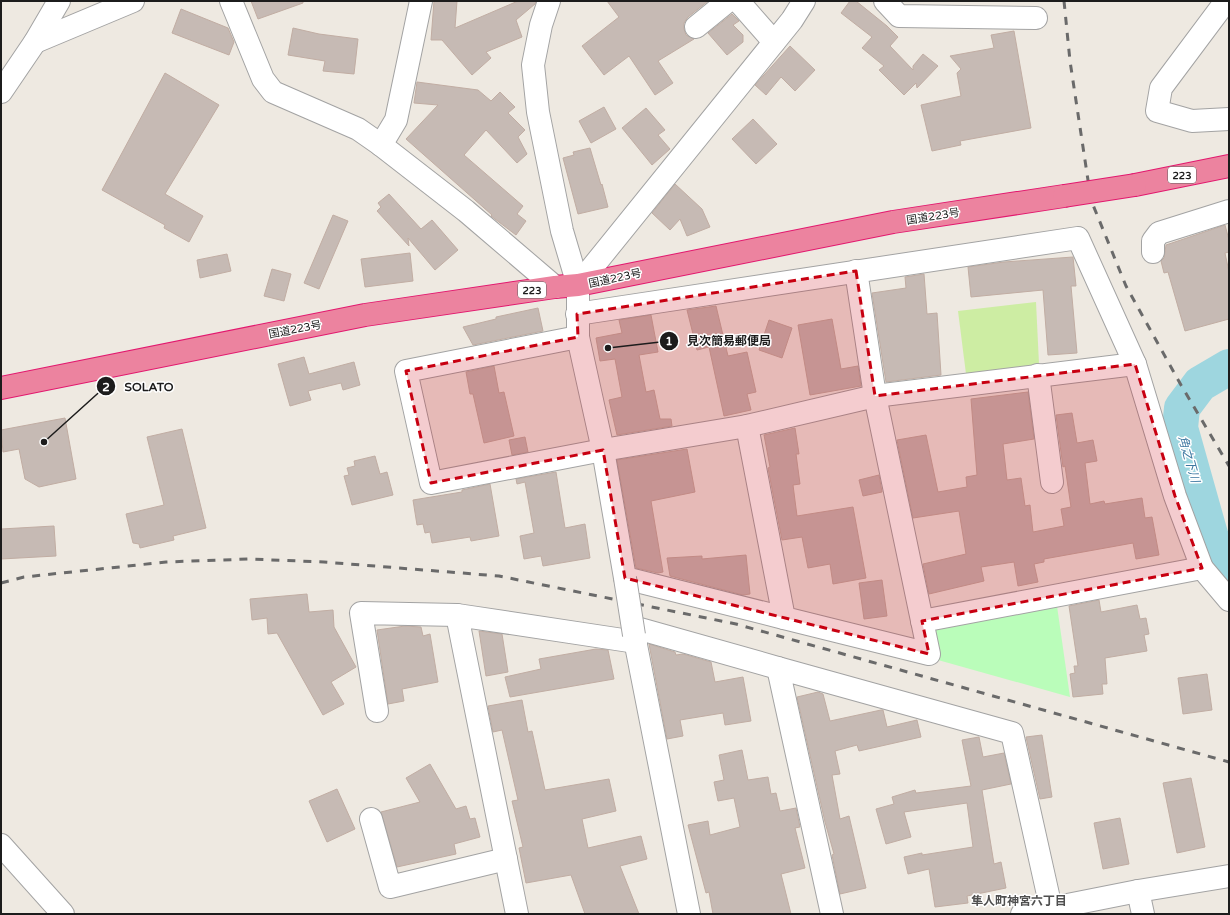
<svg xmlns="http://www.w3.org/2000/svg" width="1230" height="915" viewBox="0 0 1230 915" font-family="'Varela Round','Noto Sans JP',sans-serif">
	<rect width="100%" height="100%" fill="#eee9e1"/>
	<!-- grass -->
	<polygon fill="#cdeda3" points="1036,302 1039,364 966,374 958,311"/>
	<!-- park -->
	<polygon fill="#bafdba" points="1057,606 1070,697 938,660 931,627"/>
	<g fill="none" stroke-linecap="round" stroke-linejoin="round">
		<!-- river -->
		<polyline stroke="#9ed6df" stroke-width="36" points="1229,367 1200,384 1182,408 1180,428 1211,538 1229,566"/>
	</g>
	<!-- building -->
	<g fill="#c6bab4" stroke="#c1ada3">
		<polygon points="251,1 303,1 303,3 258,19"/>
		<polygon points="434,1 457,1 455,28 518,1 536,1 535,4 516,20 522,37 486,52 491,58 472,75 442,40 431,40"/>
		<polygon points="607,1 708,1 688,17 684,23 684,29 686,35 694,39 658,61 673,83 655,95 629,56 604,75 582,46 619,17"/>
		<polygon points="850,1 856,1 887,26 898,37 890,46 913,70 913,66 923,54 938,66 917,88 916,83 904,95 879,70 884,66 862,48 872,37 841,13"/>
		<polygon points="181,9 228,28 234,42 229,55 172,33"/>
		<polygon points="732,14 739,21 733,25 743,35 743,42 727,55 708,33"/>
		<polygon points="293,28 319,34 358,39 354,74 323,71 325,61 288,55"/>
		<polygon points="1014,31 1031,128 960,141 961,145 932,151 921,105 961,96 957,73 961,69 950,56 994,48 991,35"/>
		<polygon points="790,46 815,70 795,91 781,77 766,95 755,85"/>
		<polygon points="165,73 219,105 165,194 203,216 189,242 164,228 165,225 102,190"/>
		<polygon points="417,82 478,90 491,101 500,92 515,107 508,113 525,130 518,137 527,154 517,163 486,130 464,155 523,206 517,214 526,221 516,235 491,216 492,215 406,139 438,105 414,103"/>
		<polygon points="604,107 616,129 591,143 579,121"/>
		<polygon points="646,108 665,130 658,135 670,149 652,165 622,128"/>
		<polygon points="753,119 777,144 756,164 732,139"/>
		<polygon points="590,148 601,185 602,184 608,207 578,214 563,158 574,155 573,152"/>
		<polygon points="675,184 702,209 710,227 687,236 680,219 670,230 652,213"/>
		<polygon points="389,194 421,229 432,220 458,250 435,270 408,238 409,246 377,211 381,207 378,203"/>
		<polygon points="333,215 348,221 319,289 304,283"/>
		<polygon points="1225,225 1229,240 1229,252 1225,253 1229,272 1229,319 1185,331 1168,272 1164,273 1161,261 1164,258 1166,245"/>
		<polygon points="410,253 413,281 365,287 361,259"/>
		<polygon points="227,254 231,271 200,278 197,260"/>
		<polygon points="1073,257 1076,286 1071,286 1077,353 1048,355 1043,290 971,297 968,267 1004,262"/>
		<polygon points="272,269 291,274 284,301 264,296"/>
		<polygon points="924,274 927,314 937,313 941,375 886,382 872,293 906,288 905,277"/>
		<polygon points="716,306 728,356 747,352 756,392 747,394 751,410 724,416 709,347 697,350 687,310"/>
		<polygon points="538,308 543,331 473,345 463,327 496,319 496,317"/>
		<polygon points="651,315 658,352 639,355 646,392 654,390 660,419 671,419 672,426 617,435 609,400 622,397 615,359 600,361 596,338 622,333 619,320"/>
		<polygon points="832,319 841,369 858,366 861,386 810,395 798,325"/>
		<polygon points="769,320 792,328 782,358 759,350"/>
		<polygon points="304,357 309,374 354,362 360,385 343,390 341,383 308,391 311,400 290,406 278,364"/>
		<polygon points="494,366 499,393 504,392 514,436 484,443 473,394 470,394 466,372"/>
		<polygon points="1028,392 1034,439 1003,444 1007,480 1021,478 1025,506 1030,505 1033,532 1064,526 1061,509 1071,507 1065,466 1063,467 1056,415 1072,413 1077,443 1093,440 1097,461 1085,463 1090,504 1104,501 1105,504 1142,498 1145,518 1152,517 1159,555 1136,559 1133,543 1044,559 1044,562 1034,564 1038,582 1018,586 1014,562 981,567 984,581 929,594 923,564 966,554 959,511 913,518 897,440 926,435 938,492 967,487 966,477 977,475 971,399"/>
		<polygon points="65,418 76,479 39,487 25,479 19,449 3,452 1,430"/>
		<polygon points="795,428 799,454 796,454 800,484 793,485 797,516 853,507 866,578 833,584 830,564 808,568 802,537 782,540 768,468 770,467 764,435"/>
		<polygon points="182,429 206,528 173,536 174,540 140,548 139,544 133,543 126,514 164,505 147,437"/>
		<polygon points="525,437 528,452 512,455 509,440"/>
		<polygon points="687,449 695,492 651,501 663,572 658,573 636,568 617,460"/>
		<polygon points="375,456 380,474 387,472 393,495 352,505 344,476 349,475 347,468 355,466 354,461"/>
		<polygon points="556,472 565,528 585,524 590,558 543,566 541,556 524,559 520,536 534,533 525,482 517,484 516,479"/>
		<polygon points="879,475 882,492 863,496 859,480"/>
		<polygon points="490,484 499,536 471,541 470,537 432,543 430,532 425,533 423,524 417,525 413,500 462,492 462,490"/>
		<polygon points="54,526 56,556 1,559 1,529"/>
		<polygon points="746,555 750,594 743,595 670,576 667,558 702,556 702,559"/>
		<polygon points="882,580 887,616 864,619 859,583"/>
		<polygon points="307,594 309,612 333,610 334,627 356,667 331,682 344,704 323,715 277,633 268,634 267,618 252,620 250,599"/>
		<polygon points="1099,600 1101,612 1137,605 1140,619 1146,618 1149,634 1144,635 1147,651 1105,658 1107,684 1102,684 1103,694 1073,697 1070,674 1075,673 1074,666 1078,666 1069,606"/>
		<polygon points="405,626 421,627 423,636 430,634 438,682 402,689 404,701 388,704 377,630"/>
		<polygon points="479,631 502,634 508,672 486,676"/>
		<polygon points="649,644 675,652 676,655 683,654 711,662 715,682 743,677 751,721 725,725 723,713 680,720 683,736 667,739"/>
		<polygon points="596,649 608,650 614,679 510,697 505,677 541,669 539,659"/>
		<polygon points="1207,674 1212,710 1183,714 1178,678"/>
		<polygon points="818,692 823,694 830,721 881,710 883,710 887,727 917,720 921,737 859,751 857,745 835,751 840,774 832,775 840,819 849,816 866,888 840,894 832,855 834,854 825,822 797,697"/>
		<polygon points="522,700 528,732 532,731 545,790 609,779 616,811 582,819 588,848 641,836 647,859 620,866 639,914 585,914 571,875 526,883 519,848 523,847 512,801 518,800 502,730 493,732 488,706"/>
		<polygon points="1042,735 1052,797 1040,799 1026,737"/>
		<polygon points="979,737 983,757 1004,753 1011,784 982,790 994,864 1001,862 1006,888 967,896 968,903 935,907 929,869 908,874 904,857 922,853 922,855 973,847 967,803 904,812 911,837 886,844 876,809 894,804 892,797 915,790 916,793 971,786 962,740"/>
		<polygon points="742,750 748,780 768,777 771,794 776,793 780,811 796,808 800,827 795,828 805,868 781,874 791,914 713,914 709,892 706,893 688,825 708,821 710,835 740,827 734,798 718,801 714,782 724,780 719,755"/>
		<polygon points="430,764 456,809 466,806 470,819 475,818 480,837 454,844 456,854 397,867 381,812 420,802 406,778"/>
		<polygon points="1191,778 1205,847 1177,853 1163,783"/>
		<polygon points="337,789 355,829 327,842 309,801"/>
		<polygon points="1120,818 1129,864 1103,869 1094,823"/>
	</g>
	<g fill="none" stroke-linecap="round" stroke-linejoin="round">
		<defs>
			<g id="minor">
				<polyline points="231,1 263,79 273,92 358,129 381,145 466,211 555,287"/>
				<polyline points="549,1 541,25 533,65 538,112 562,231 578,285 578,337 603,450 625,578 784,618"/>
				<polyline points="738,1 774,42"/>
				<polyline points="885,1 899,16 1036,18"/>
				<polyline points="1226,1 1161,88 1157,111 1192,121 1229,119"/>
				<polyline points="696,27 728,1"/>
				<polyline points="35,42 133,1"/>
				<polyline points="1,92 35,42 59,1"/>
				<polyline points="381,145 396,120 421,1"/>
				<polyline points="1153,252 1153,241 1159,233 1229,211"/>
				<polyline points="578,285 792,20 804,1"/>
				<polyline points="577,314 1078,238 1135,364 1175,496 1202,568 1229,600"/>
				<polyline points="578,337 406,371 431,483 603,450 747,426 875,396 1135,364"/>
				<polyline points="1038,375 1052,482"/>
				<polyline points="747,426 784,618 929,654 875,396 856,271"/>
				<polyline points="922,621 1202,568"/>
				<polyline points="633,627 778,668"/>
				<polyline points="634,635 689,914"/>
				<polyline points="377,711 361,613 457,615"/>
				<polyline points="371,819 390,887 506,859"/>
				<polyline points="1,845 63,914"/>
				<polyline points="1138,891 1143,914"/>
				<polyline points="517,914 457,615 636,642"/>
				<polyline points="832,914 778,668 1012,733 1051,908"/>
				<polyline points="1022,914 1138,891 1229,876"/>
			</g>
			<g id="highway">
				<polyline points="1135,185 1229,166"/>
				<polyline points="1,388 365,315 555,287 578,285 893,222 1064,196"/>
			</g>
		</defs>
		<!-- minor casing -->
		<use href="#minor" stroke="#a3a3a3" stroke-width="24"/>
		<!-- highway casing -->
		<use href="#highway" stroke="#e2186e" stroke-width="24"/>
		<!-- minor -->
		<use href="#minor" stroke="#fff" stroke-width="22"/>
		<!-- highway -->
		<use href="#highway" stroke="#ec839f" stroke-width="22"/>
		<!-- rail -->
		<g stroke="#6a6a6a" stroke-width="3" stroke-dasharray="8 8" stroke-linecap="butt">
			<polyline points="1064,1 1070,61 1091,200 1126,286 1181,385 1229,466"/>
			<polyline points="1,583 24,577 166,562 249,559 324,562 499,576 736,624 1229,762"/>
		</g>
		<defs>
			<polyline id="minor-bridge" points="625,578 634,635"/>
			<polyline id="highway-bridge" points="1064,196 1135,185"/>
		</defs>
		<!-- minor-bridge casing -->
		<use href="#minor-bridge" stroke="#a3a3a3" stroke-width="24" stroke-linecap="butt"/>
		<!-- highway-bridge casing -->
		<use href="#highway-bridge" stroke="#e2186e" stroke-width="24" stroke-linecap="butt"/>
		<!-- minor-bridge -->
		<use href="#minor-bridge" stroke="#fff" stroke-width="22"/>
		<!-- highway-bridge -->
		<use href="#highway-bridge" stroke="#ec839f" stroke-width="22"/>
	</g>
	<!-- marked area -->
	<path fill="#c80011" fill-opacity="0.2" stroke="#c80011" stroke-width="3" stroke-dasharray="8 5" stroke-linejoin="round" d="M856 271 875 396 1135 364 1175 496 1202 568 922 621 929 654 625 578 603 450 431 483 406 371 578 337 577 314Z"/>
	<g text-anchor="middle" stroke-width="3" stroke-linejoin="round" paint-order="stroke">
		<!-- shield labels -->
		<g fill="#fff" stroke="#606060" stroke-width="1">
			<rect x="1168" y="167" width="28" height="16" rx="3"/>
			<rect x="518" y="282" width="28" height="16" rx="3"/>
		</g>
		<g font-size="10" font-weight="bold" fill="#1c1c1c">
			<text x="1182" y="179">223</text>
			<text x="532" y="294">223</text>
		</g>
		<!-- street labels -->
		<g font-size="11" fill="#1c1c1c" stroke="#fff">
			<text transform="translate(933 216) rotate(-9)" y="4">国道223号</text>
			<text transform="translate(615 278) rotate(-12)" y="4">国道223号</text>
			<text transform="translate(295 329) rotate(-11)" y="4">国道223号</text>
		</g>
		<!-- water labels -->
		<g font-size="12" font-style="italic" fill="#3e78a1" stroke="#fff">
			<text transform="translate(1189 459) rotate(74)" y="4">角之下川</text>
		</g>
		<!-- neighbourhood labels -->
		<g font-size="12" font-weight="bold" fill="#4f4f4f" stroke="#fff">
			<text x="1019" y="905">隼人町神宮六丁目</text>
		</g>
	</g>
	<!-- callouts -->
	<path fill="none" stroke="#1c1c1c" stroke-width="1.5" d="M608 348L669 341M44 442L106 386"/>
	<g fill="#1c1c1c" stroke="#fff" stroke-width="1.5">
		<circle cx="608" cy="348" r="4"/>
		<circle cx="44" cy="442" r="4"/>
		<circle cx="669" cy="341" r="10"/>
		<circle cx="106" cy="386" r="10"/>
	</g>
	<g font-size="12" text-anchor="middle" font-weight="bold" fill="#fff">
		<text x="669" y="345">1</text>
		<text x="106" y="391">2</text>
	</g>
	<g font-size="12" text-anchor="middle" font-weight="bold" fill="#1c1c1c" stroke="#fff" stroke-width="3" stroke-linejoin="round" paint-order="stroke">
		<text x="729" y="345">見次簡易郵便局</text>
		<text x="149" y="391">SOLATO</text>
	</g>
	<!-- border -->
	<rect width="1230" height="915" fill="none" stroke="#1c1c1c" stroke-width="4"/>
</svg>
